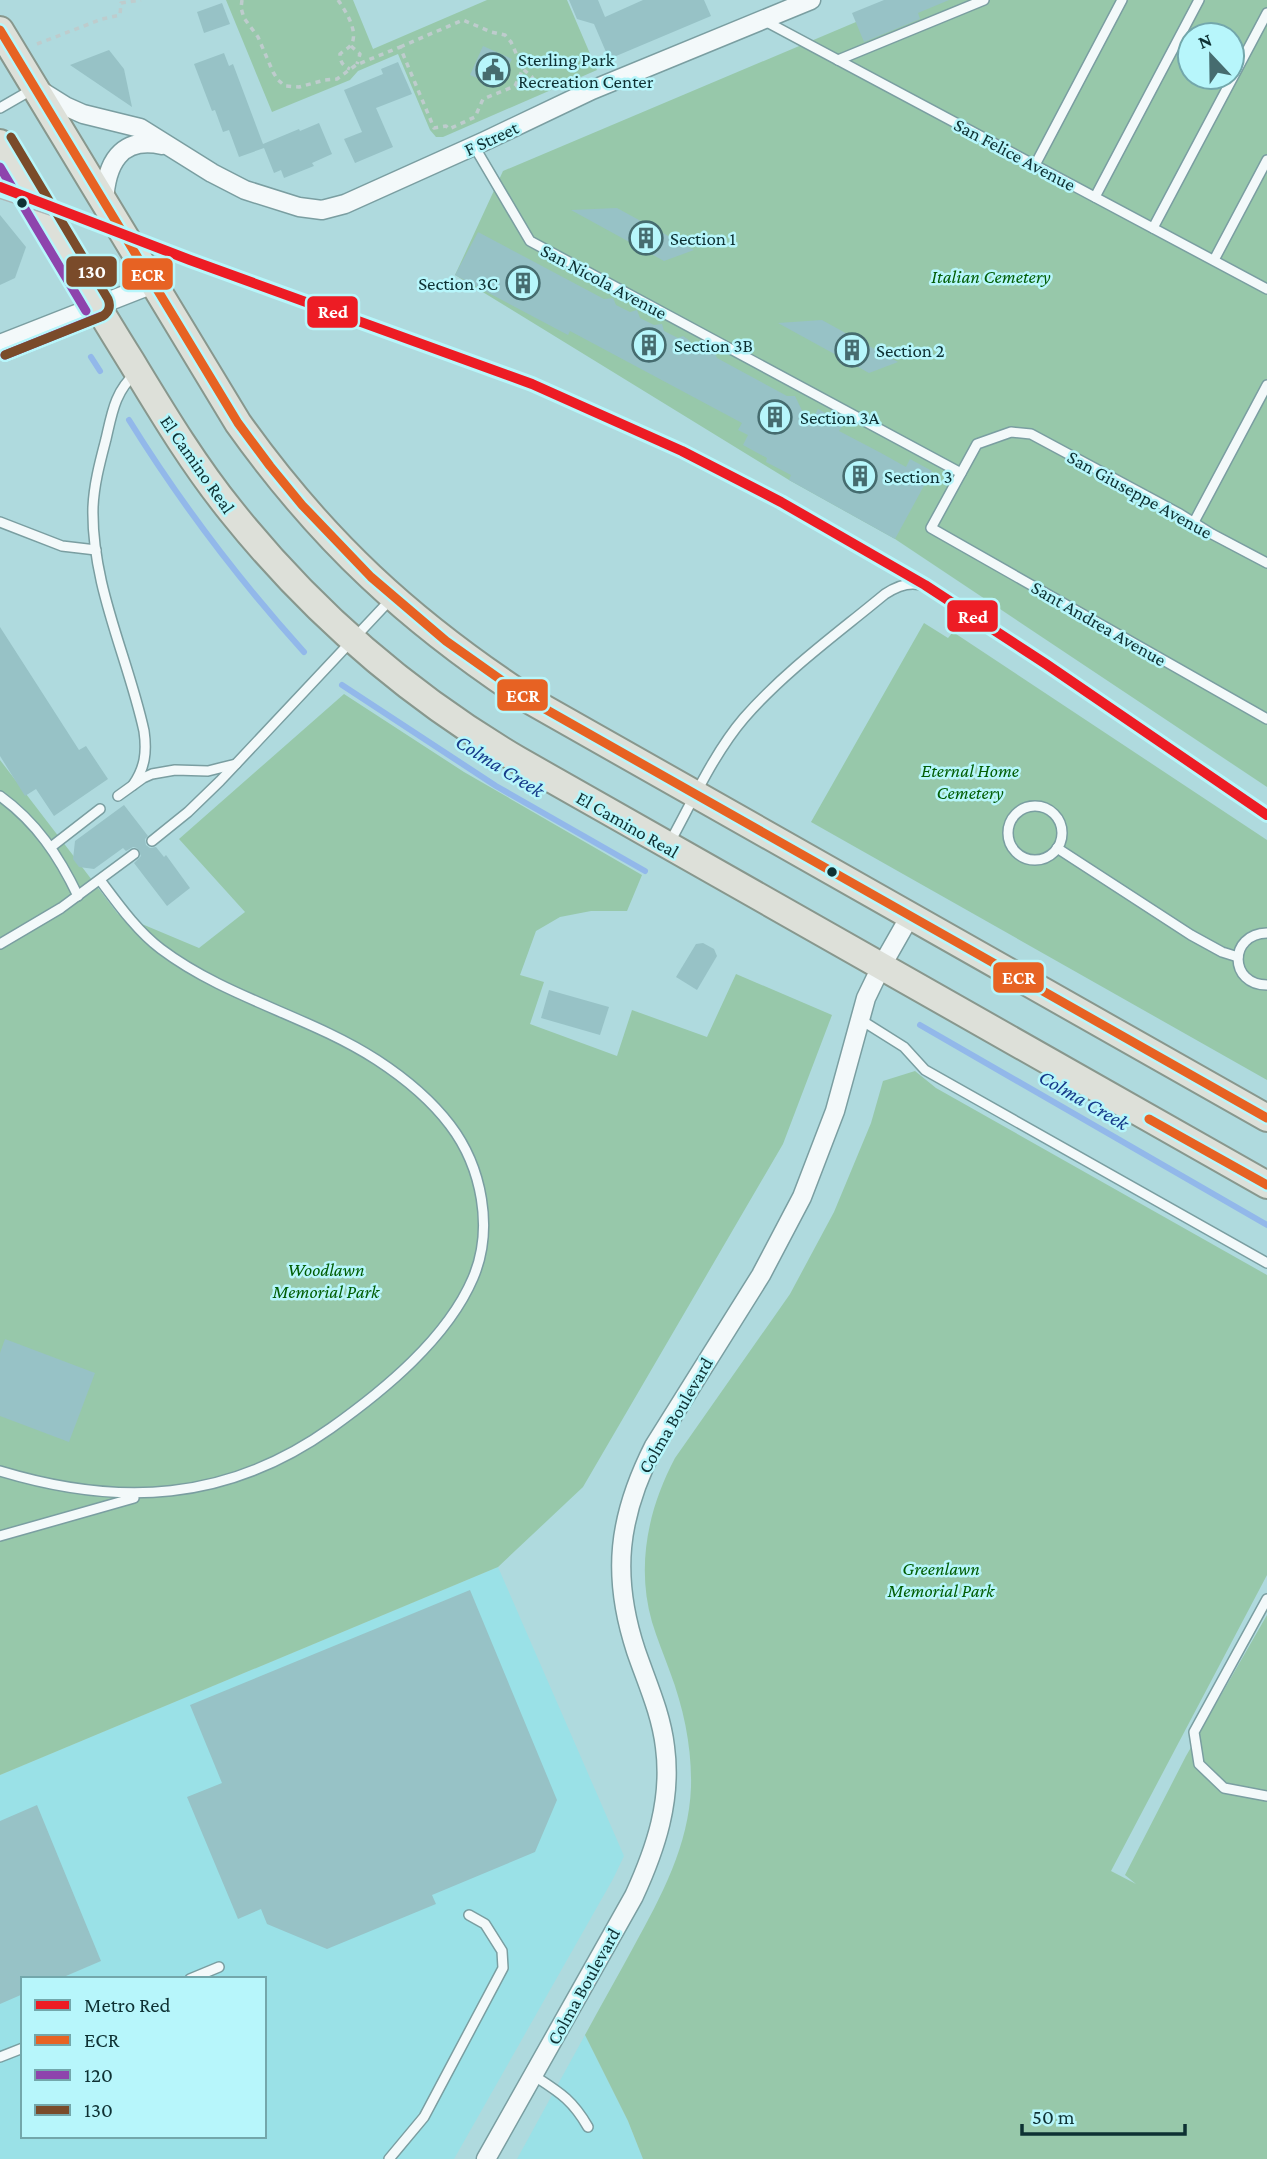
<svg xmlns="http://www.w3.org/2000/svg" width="1267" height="2159" viewBox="0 0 1267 2159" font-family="'Crimson Pro',serif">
	<rect width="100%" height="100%" fill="#afdade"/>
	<!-- built -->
	<g fill="#9ae1e7" fill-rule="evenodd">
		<path d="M498 1567 624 1856 613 1879 454 2159H0V1775ZM23 1979H264V2136H23Z"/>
		<polygon points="585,2035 628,2121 643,2159 517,2159"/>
	</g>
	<!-- green -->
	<g fill="#97c8aa" fill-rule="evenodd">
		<polygon points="226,0 353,0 373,49 487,0 567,0 597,70 443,137 436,137 430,130 398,54 358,71 350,80 272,112"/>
		<path d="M908 0H1267V787L895 539 789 480 455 275 503 171ZM1190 35H1232V77H1190Z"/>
		<polygon points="924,623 948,638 953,632 1267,840 1267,1080 811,822"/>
		<polygon points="344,694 464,772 642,875 627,911 591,911 560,917 536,931 520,975 544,982 530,1024 617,1056 632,1010 707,1037 736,974 832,1015 783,1144 583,1487 498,1567 0,1775 0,760 118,914 199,948 245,912 179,839"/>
		<path d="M915 1071 936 1088 1267 1275V1575L1111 1871 1136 1884 1125 1875 1186 1756 1267 1615V2159H643L628 2121 585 2035C601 2005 618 1976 634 1946 661 1897 689 1845 691 1787 692 1748 684 1709 670 1672 664 1655 657 1639 652 1622 636 1566 648 1509 675 1458L790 1294 834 1212 871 1123 883 1081Z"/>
	</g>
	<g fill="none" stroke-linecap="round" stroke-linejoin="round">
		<!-- stream -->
		<g stroke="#92b8ea" stroke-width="6">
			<polyline points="91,357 100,371"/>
			<path d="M129 420C180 502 239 580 304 652"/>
			<polyline points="342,685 496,786 645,871"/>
			<polyline points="920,1025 1267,1225"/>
		</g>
	</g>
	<!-- building -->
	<g fill="#97c2c6">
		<polygon points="569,0 598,0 605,17 643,0 704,0 711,16 609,59 594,24 577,19"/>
		<polygon points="884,0 949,0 918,13 920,19 864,42 852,13"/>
		<polygon points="222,3 230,24 204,33 197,12"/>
		<polygon points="483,46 512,59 498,87 470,75"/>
		<polygon points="109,50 124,69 132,107 70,65"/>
		<polygon points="224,53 229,66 233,64 263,144 299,129 300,131 319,123 332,154 312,163 314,166 284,178 281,170 274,173 264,148 239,157 229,130 223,132 215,110 212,111 194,64"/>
		<polygon points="398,62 412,94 376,108 393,147 355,163 344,139 362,132 344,90 383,74 381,69"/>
		<polygon points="617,208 694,250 664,261 571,210"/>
		<polygon points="0,215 26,247 15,278 0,285"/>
		<polygon points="478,232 604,299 613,298 616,305 630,312 637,310 640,318 654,325 662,324 664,331 678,338 683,336 690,341 693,346 708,354 714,352 717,358 787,396 795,396 809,425 818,409 844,423 839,431 881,453 906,467 910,459 932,471 895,539 789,480 791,475 766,462 767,458 743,445 748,435 738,430 742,423 570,331 568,335 455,275"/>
		<polygon points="822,320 898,362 869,373 778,323"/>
		<polygon points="0,627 79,750 86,746 108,779 54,816 36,789 25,796 0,756"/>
		<polygon points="124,805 148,836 145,839 146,845 150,848 156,847 164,857 166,855 190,888 167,906 134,863 141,856 137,848 133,847 126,851 123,848 94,869 79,867 73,859 75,841"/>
		<polygon points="703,943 714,949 717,956 697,990 676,977 696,944"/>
		<polygon points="549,990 609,1007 600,1035 541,1018"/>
		<polygon points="5,1339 95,1373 69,1442 0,1416 0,1353"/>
		<polygon points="470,1590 557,1800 535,1852 432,1895 436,1904 327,1949 267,1924 261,1909 238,1919 187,1797 222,1783 190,1705"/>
		<polygon points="37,1805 101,1961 59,1979 23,1979 23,1994 0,2004 0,1821"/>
	</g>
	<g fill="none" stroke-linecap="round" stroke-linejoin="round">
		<defs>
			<g id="service">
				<polyline points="763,20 1267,289"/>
				<polyline points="838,60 984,0"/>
				<polyline points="0,108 33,89"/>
				<polyline points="474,146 530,241 961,473"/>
				<polyline points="1035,165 1122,0"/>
				<polyline points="1095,197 1199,0"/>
				<polyline points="1153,228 1267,13"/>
				<polyline points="1214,260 1267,160"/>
				<polyline points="0,522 62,546 96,550"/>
				<polyline points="1194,522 1267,385"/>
				<polyline points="1267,563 1212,534 1180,514 1031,434 1011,432 977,444 931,528 1267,719"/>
				<path d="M133 785C145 768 147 752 144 731 128 657 91 585 93 507 94 484 100 462 106 439 112 413 115 391 136 373"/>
				<path d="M0 796C36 822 59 856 78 896"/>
				<polyline points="118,796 143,778 152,774 175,770 208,771 236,764"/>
				<circle cx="1035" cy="833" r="27"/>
				<polyline points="152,841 188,812 220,781 391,599"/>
				<path d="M670 842C692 802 714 753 744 718 785 671 838 633 885 594 915 574 929 587 955 604"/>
				<polyline points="51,847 100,809"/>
				<polyline points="1057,848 1191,935 1222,952 1238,957"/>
				<path d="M1267 933C1228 934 1229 985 1267 985"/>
				<polyline points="0,944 61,908 134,854"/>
				<polyline points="861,1020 904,1047 925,1070 1267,1263"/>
				<path d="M0 1471C119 1507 227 1502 331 1428 383 1391 447 1339 473 1278 494 1229 482 1167 450 1125 431 1100 403 1077 377 1060 309 1016 226 998 161 949 137 931 118 904 100 880"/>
				<polyline points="0,1536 134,1498"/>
				<polyline points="1267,1599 1194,1732 1199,1764 1224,1788 1267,1796"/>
				<polyline points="190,1979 219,1967"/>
				<polyline points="0,2057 23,2048"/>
				<path d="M533 2075C559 2092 572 2099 588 2127"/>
				<polyline points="389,2159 424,2117 503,1968 502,1951 485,1924 469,1915"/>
			</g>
			<g id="minor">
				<polyline points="41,91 65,106 83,114 140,128 212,173 245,190 299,207 322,210 345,204 485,141 592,90 811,0"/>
				<path d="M104 202C106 164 120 136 162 145"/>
				<polyline points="0,344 153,284"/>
				<path d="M486 2159 634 1896C656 1848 672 1800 665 1747 661 1713 647 1683 636 1651 611 1575 618 1517 654 1446L761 1275 802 1197 835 1111 866 998 881 967 910 916"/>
			</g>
			<g id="primary">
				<path d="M0 30 238 423C322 541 410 622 531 701L1267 1118"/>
				<path d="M0 143C43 216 86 289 131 361 162 412 193 464 231 511 311 611 408 695 518 760L1267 1185"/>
			</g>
		</defs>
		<!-- service casing -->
		<use href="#service" stroke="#7a9ea1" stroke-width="12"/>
		<!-- minor casing -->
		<use href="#minor" stroke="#7a9ea1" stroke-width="21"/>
		<!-- primary casing -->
		<use href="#primary" stroke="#88978d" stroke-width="30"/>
		<!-- path -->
		<g stroke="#becccd" stroke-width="3.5" stroke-dasharray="5 5" stroke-linecap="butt">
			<polyline points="242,0 241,8 244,18 258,37 273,72 278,80 285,86 299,87 325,80 337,79 356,65 400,47 434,128 446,126 449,129 475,117 483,99 515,86 523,69 532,77 540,92"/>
			<path d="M338 0C345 10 358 30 352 43 350 48 344 50 340 54 340 62 343 66 350 69"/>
			<polyline points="37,44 102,19 120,15 121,3 141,0"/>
			<polyline points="351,46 360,54 357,64"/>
			<polyline points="400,47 463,20 491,32 505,35 511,42 523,69"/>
		</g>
		<!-- service -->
		<use href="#service" stroke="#f3f9fa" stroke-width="9"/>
		<!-- minor -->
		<use href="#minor" stroke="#f3f9fa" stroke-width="18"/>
		<!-- primary -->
		<use href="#primary" stroke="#dde0d9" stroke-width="26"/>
		<defs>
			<polyline id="rail" points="0,195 138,241"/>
		</defs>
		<!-- rail casing -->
		<use href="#rail" stroke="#acb7b8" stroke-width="8"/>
		<!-- rail -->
		<use href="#rail" stroke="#b7f6fb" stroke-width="5" stroke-dasharray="16" stroke-linecap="butt"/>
		<defs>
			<g id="bus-1">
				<polyline points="0,30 238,423 270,466 302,505 371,577 446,641 531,701 1267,1118"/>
				<polyline points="1149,1119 1267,1185"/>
			</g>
			<g id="bus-2">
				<polyline points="0,167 86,311"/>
				<polyline points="5,355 102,316"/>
			</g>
			<path id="bus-3" d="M5 355 103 316C109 312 111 306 108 299L11 137"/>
		</defs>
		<!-- bus-1 casing -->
		<use href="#bus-1" stroke="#b7f6fb" stroke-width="14"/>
		<!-- bus-2 casing -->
		<use href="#bus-2" stroke="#b7f6fb" stroke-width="14"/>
		<!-- bus-3 casing -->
		<use href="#bus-3" stroke="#b7f6fb" stroke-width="14"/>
		<!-- bus-1 -->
		<use href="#bus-1" stroke="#e76223" stroke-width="9"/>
		<!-- bus-2 -->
		<use href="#bus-2" stroke="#8e44ad" stroke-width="9"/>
		<!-- bus-3 -->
		<use href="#bus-3" stroke="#7a4b2a" stroke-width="9"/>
		<defs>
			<polyline id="metro-1" points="0,187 190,260 532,384 682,451 781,502 925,585 1046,664 1267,815"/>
		</defs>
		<!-- metro-1 casing -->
		<use href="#metro-1" stroke="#b7f6fb" stroke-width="16"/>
		<!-- metro-1 -->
		<use href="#metro-1" stroke="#ed1c24" stroke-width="10"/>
	</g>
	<!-- icons -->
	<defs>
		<symbol id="civic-ring" viewBox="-11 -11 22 22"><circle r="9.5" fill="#b7f6fb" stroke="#466c6f" stroke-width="1.5"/><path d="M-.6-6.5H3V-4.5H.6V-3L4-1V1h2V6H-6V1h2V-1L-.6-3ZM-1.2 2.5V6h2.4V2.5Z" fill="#466c6f"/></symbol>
		<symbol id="building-ring" viewBox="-11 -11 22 22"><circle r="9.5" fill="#b7f6fb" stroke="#466c6f" stroke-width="1.5"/><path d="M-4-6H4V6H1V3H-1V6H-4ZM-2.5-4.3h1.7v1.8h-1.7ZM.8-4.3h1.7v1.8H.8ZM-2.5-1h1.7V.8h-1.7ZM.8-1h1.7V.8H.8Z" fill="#466c6f"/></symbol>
	</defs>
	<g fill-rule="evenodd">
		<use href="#civic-ring" x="474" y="51" width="38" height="38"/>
		<use href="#building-ring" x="627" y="219" width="38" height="38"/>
		<use href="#building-ring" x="504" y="264" width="38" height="38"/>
		<use href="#building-ring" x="630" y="326" width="38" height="38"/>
		<use href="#building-ring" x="833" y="331" width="38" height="38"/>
		<use href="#building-ring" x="756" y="398" width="38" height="38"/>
		<use href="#building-ring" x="841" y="457" width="38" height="38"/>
	</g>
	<!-- markers -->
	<g fill="#0e3133" stroke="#b7f6fb" stroke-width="2.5">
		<circle cx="22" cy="203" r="6"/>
		<circle cx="832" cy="872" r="6"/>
	</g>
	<g text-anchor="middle" stroke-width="5" stroke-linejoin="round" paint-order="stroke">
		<!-- poi labels -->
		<g font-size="19" fill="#0e3133" stroke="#b7f6fb" text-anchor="start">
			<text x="518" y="66">Sterling Park<tspan x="518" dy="22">Recreation Center</tspan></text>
			<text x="670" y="245">Section 1</text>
			<text x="498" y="290" text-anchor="end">Section 3C</text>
			<text x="674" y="352">Section 3B</text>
			<text x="876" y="357">Section 2</text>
			<text x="800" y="424">Section 3A</text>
			<text x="884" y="483">Section 3</text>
		</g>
		<!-- street labels -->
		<g font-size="19" fill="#0e3133" stroke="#b7f6fb">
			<text transform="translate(491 138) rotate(-25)" y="7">F Street</text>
			<text transform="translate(1015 154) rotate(28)" y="7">San Felice Avenue</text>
			<text transform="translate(604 281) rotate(28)" y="7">San Nicola Avenue</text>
			<text transform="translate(198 464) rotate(55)" y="7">El Camino Real</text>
			<text transform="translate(1140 494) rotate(29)" y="7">San Giuseppe Avenue</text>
			<text transform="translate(1099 623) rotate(30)" y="7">Sant Andrea Avenue</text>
			<text transform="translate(628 824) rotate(30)" y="7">El Camino Real</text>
			<text transform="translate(675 1415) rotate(-60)" y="7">Colma Boulevard</text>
			<text transform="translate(583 1986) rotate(-61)" y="7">Colma Boulevard</text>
		</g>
		<!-- park labels -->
		<g font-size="19" font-style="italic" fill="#015d04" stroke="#b7f6fb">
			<text x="991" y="283">Italian Cemetery</text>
			<text x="970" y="777">Eternal Home<tspan x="970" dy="22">Cemetery</tspan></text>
			<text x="326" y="1276">Woodlawn<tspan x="326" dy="22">Memorial Park</tspan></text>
			<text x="941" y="1575">Greenlawn<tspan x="941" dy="22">Memorial Park</tspan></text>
		</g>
		<!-- water labels -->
		<g font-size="21" font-style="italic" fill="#163b8a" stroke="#b7f6fb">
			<text transform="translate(500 766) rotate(32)" y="7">Colma Creek</text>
			<text transform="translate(1084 1100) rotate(30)" y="7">Colma Creek</text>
		</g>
	</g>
	<g stroke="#b7f6fb" stroke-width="2.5">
		<rect x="65" y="255" width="53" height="33" rx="7" fill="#7a4b2a"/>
		<rect x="121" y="257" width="53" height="34" rx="7" fill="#e76223"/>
		<rect x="306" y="295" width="53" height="34" rx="7" fill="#ed1c24"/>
		<rect x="946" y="599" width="53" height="34" rx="7" fill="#ed1c24"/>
		<rect x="496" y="678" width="53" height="34" rx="7" fill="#e76223"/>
		<rect x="992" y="961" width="53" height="33" rx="7" fill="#e76223"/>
	</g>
	<g font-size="19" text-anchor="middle" font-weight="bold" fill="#fff">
		<text x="92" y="278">130</text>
		<text x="148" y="281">ECR</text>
		<text x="333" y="318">Red</text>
		<text x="973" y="623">Red</text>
		<text x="523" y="702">ECR</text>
		<text x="1019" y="984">ECR</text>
	</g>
	<!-- legend -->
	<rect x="21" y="1977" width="245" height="161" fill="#b7f6fb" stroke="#73a7ab" stroke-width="2"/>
	<rect x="35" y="2000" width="35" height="10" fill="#ed1c24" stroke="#73a7ab" stroke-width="2"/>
	<text x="84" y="2012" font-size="21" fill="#0e3133">Metro Red</text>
	<rect x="35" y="2035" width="35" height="10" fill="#e76223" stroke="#73a7ab" stroke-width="2"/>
	<text x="84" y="2047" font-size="21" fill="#0e3133">ECR</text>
	<rect x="35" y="2070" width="35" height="10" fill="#8e44ad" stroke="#73a7ab" stroke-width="2"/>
	<text x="84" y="2082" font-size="21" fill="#0e3133">120</text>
	<rect x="35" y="2105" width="35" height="10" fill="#7a4b2a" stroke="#73a7ab" stroke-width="2"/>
	<text x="84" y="2117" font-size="21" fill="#0e3133">130</text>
	<!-- north arrow -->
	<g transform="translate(1211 56) rotate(338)"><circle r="33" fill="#b7f6fb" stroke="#73a7ab" stroke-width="2"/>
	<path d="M0-5L12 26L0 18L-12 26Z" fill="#466c6f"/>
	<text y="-10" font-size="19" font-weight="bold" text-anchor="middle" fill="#0e3133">N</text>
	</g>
	<!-- scale -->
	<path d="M1022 2124v10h163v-10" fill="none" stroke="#0e3133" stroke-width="3.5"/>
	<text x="1032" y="2124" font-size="21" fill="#0e3133" stroke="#b7f6fb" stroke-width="5" paint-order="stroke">50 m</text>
</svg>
